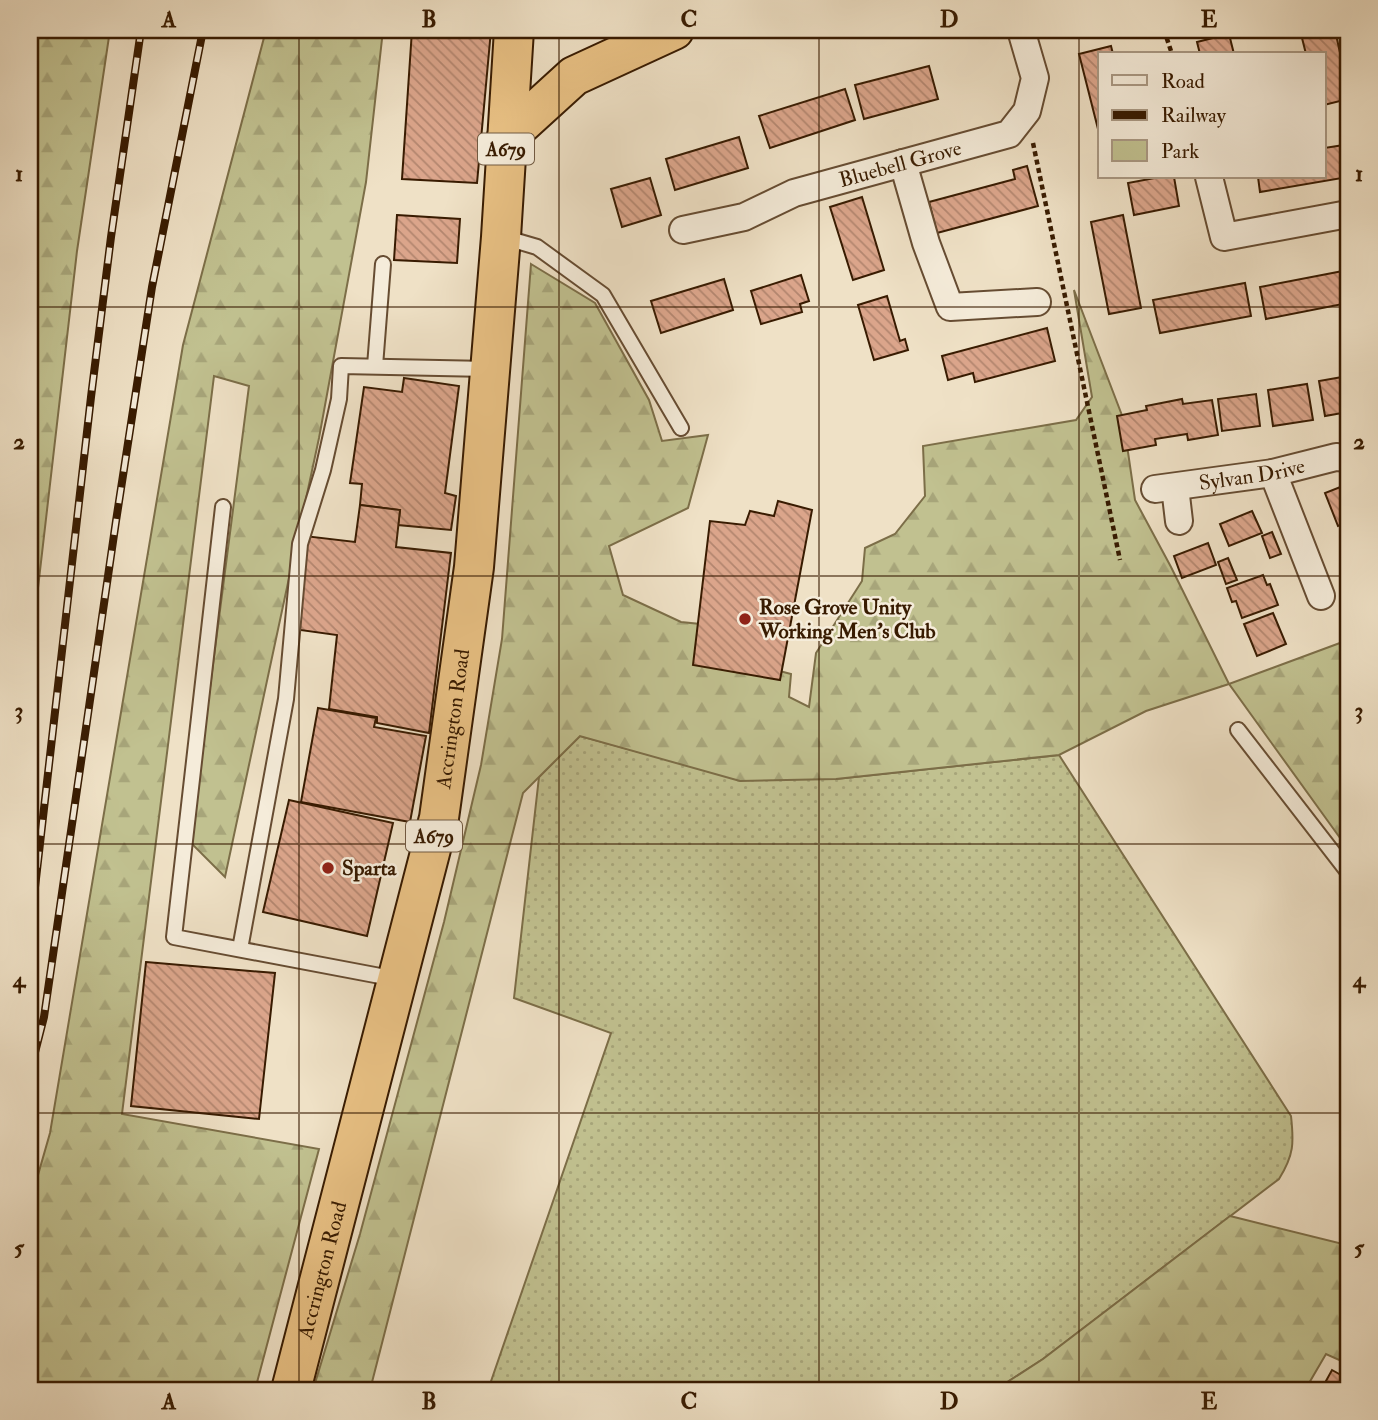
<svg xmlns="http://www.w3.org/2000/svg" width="1378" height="1420" viewBox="0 0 1378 1420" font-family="'IM FELL Double Pica',serif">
	<defs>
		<pattern id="green-dots" width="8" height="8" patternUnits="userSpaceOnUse" patternTransform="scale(1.75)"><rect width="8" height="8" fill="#c1c190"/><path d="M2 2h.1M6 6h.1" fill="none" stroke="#a7a57a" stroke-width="1.8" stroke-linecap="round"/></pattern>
		<pattern id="forest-firs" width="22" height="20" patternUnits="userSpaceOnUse" patternTransform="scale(1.75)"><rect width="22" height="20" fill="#c1c190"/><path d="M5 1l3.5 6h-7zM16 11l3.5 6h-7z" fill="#a7a57a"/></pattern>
		<pattern id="building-back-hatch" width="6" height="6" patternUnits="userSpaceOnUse" patternTransform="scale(1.75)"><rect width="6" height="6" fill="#dba58b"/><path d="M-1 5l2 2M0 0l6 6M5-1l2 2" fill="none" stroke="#b3866f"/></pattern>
	</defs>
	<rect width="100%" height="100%" fill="#efe1c6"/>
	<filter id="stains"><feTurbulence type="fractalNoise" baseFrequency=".00286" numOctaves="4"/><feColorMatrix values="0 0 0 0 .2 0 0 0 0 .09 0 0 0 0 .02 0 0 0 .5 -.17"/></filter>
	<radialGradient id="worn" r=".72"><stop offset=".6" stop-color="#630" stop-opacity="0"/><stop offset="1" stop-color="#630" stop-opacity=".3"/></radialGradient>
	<!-- green -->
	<path fill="url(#green-dots)" stroke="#7c6e48" stroke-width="2" d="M580 736 654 756 836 779 1059 755 1291 1116C1294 1143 1294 1155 1279 1179L1043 1359 995 1390H488L611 1033 514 998 539 777Z"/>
	<!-- forest -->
	<g fill="url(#forest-firs)" stroke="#7c6e48" stroke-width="2">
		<polygon points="41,30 110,30 77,251 30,657 30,58"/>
		<polygon points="266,30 383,30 366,182 319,438 225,877 190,842 249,386 214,376 122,1114 319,1149 255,1390 30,1390 30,1203 50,1133 183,345"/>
		<polygon points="531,264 595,303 649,400 662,441 708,435 688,508 609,546 623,595 681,622 710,625 711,653 791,674 789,697 809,707 816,653 862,581 865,548 895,534 925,496 923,446 1076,420 1092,397 1074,290 1123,418 1135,500 1171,567 1229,684 1348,640 1348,849 1229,684 1146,711 1059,755 836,779 740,781 580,736 523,793 370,1390 313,1390 360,1234 444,922 481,765 502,639"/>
		<polygon points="1230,1216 1347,1245 1348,1364 1326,1354 1305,1390 995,1390 1043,1359"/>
	</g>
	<!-- building -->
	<g fill="url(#building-back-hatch)" stroke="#381b01" stroke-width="2">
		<polygon points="412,30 491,30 477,183 402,179"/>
		<polygon points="1300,30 1335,30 1348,89 1348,99 1324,105 1324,54 1306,54"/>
		<polygon points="1229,34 1234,54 1200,54 1197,42"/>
		<polygon points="1111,46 1113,54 1100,54 1098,129 1079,54"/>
		<polygon points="929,66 938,99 864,119 855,85"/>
		<polygon points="845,89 855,120 770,148 759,116"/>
		<polygon points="739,137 748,168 675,190 666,159"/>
		<polygon points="1344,145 1348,177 1260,192 1258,177 1324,177 1324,148"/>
		<polygon points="1027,166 1038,206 937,233 929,202 1015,179 1013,170"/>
		<polygon points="1160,177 1174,177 1179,206 1134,215 1128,183"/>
		<polygon points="650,178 661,215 622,227 611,189"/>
		<polygon points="862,197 884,270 853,280 830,207"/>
		<polygon points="397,215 460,219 457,263 394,260"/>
		<polygon points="1123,215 1141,308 1109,314 1091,222"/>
		<polygon points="1348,270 1348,303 1266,319 1260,287"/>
		<polygon points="801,275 809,301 800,304 802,312 761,324 751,291"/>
		<polygon points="724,279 733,310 661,333 651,301"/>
		<polygon points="1245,283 1251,316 1160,333 1153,300"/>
		<polygon points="887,296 900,341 905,339 908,350 874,360 858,305"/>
		<polygon points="1047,328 1055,361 975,382 973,373 948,380 942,356"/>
		<polygon points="1348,376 1348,412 1325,416 1319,381"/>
		<polygon points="404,378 459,386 445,493 456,496 451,530 398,525 400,510 360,505 362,484 350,483 364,387 402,392"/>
		<polygon points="1307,384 1313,420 1273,426 1268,390"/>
		<polygon points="1256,394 1260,426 1222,431 1218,399"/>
		<polygon points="1182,399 1183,404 1212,400 1218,435 1188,440 1187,434 1155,439 1156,445 1123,451 1117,416 1147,410 1146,406"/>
		<polygon points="1348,484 1348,522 1338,526 1325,493"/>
		<polygon points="778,501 812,510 780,680 693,665 710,521 745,525 750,511 774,516"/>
		<polygon points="360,505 400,510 396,547 451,553 429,733 377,723 377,717 329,709 337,635 293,629 305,536 355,542"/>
		<polygon points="1252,511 1262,533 1229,546 1220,524"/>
		<polygon points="1272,532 1281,554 1270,558 1262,536"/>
		<polygon points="1208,543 1216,565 1182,578 1174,556"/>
		<polygon points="1228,558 1237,580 1226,584 1218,562"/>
		<polygon points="1263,575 1267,585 1270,584 1278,605 1242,618 1236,601 1232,602 1227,588"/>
		<polygon points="1273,613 1286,644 1257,656 1244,624"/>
		<polygon points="318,708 376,718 374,727 426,736 410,822 301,802"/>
		<polygon points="289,800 393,823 367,936 263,912"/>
		<polygon points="146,962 275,973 259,1119 131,1106"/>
		<polygon points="1332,1370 1348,1379 1348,1390 1321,1390"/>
	</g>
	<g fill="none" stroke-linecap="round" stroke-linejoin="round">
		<defs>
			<g id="service">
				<polyline points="503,237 537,247 603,295 681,428"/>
				<polyline points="375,366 383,264"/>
				<polyline points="223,507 174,937 396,979"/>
				<polyline points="1238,730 1348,872"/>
				<polyline points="240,949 286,699 300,544 323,470 339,399 341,366 488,369"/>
			</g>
			<g id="minor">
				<polyline points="903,163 926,243 950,307 1037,302"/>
				<polyline points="1209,177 1224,237 1348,214"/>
				<path id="s1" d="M683 230 744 217 794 193 1009 134 1027 111 1035 78 1021 30"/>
				<polyline points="1273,473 1321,596"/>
				<polyline points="1175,487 1179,521"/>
				<path id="s2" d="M1155 489 1273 473 1336 457 1348 458"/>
			</g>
			<g id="trunk">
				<polyline points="507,137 574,76 674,30"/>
				<path id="s3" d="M291 1390 439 818 474 567 501 237 514 30"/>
			</g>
		</defs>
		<!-- service casing -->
		<use href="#service" stroke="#664c32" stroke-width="18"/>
		<!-- minor casing -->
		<use href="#minor" stroke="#664c32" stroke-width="30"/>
		<!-- trunk casing -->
		<use href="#trunk" stroke="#381b01" stroke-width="42"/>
		<!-- path -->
		<g stroke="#381b01" stroke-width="4.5" stroke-dasharray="5 3.5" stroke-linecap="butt">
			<polyline points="1164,30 1172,54"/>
			<polyline points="1033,143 1120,560"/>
		</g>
		<!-- service -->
		<use href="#service" stroke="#f5ecda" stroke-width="14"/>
		<!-- minor -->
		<use href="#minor" stroke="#f5ecda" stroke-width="26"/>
		<!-- trunk -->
		<use href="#trunk" stroke="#e8c083" stroke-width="38"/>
		<defs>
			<g id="rail">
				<polyline points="30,931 91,397 111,237 141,30"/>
				<polyline points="30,1072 44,1017 116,521 152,287 203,30"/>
			</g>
		</defs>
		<!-- rail casing -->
		<use href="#rail" stroke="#381b01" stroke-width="8"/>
		<!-- rail -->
		<use href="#rail" stroke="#f5ecda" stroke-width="5" stroke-dasharray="16" stroke-linecap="butt"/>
	</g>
	<!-- grid -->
	<path fill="none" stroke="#381b01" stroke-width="2" stroke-opacity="0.55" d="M299 30V1390M559 30V1390M819 30V1390M1079 30V1390M30 307H1348M30 576H1348M30 844H1348M30 1113H1348"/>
	<!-- markers -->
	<g fill="#8f2418" stroke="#f5ecda" stroke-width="2.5">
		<circle cx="745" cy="619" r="7"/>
		<circle cx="328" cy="868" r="7"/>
	</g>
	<g text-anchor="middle" stroke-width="5" stroke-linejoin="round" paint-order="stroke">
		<!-- shield labels -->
		<g fill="#f5ecda" stroke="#715a42" stroke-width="2">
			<rect x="478" y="133.5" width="56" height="31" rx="5"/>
			<rect x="406" y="820.5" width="56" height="31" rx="5"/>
		</g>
		<g font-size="19" font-weight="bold" fill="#381b01">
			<text x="506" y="156">A679</text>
			<text x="434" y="843">A679</text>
		</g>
		<!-- street labels -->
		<g font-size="21" fill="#381b01" stroke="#f5ecda">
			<text dy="7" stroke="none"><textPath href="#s1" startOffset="228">Bluebell Grove</textPath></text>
			<text dy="7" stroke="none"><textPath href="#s2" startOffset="98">Sylvan Drive</textPath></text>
			<text dy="7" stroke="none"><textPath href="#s3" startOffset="691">Accrington Road</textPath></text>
			<text dy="7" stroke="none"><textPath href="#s3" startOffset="124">Accrington Road</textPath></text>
		</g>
		<!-- poi labels -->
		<g font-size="21" font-weight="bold" fill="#381b01" stroke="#f5ecda" text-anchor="start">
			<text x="759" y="614">Rose Grove Unity<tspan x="759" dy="24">Working Men's Club</tspan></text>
			<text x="342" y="875">Sparta</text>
		</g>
	</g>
	<!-- margin -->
	<rect width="1378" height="1420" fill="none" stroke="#efe1c6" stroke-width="77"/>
	<!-- legend -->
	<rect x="1098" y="52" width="228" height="126" fill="#f5ecda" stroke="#a99883" stroke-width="2"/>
	<rect x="1112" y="75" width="35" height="10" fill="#f5ecda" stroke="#a99883" stroke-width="2"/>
	<text x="1161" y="88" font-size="21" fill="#381b01">Road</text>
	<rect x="1112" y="110" width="35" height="10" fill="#381b01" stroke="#a99883" stroke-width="2"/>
	<text x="1161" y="122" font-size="21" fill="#381b01">Railway</text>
	<rect x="1112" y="140" width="35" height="21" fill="#c1c190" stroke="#a99883" stroke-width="2"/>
	<text x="1161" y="158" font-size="21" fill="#381b01">Park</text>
	<rect x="38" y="38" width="1302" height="1344" fill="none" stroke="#381b01" stroke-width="2.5"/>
	<g font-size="23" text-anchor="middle" font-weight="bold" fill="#381b01">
		<text x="169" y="27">A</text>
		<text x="429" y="27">B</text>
		<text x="689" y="27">C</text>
		<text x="949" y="27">D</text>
		<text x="1209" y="27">E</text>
		<text x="19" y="181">1</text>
		<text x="1359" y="181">1</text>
		<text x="19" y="449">2</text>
		<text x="1359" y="449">2</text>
		<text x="19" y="718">3</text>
		<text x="1359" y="718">3</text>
		<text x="19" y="987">4</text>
		<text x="1359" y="987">4</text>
		<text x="19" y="1255">5</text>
		<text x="1359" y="1255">5</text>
		<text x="169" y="1409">A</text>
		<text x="429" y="1409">B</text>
		<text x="689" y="1409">C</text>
		<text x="949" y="1409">D</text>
		<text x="1209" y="1409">E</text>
	</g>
	<rect width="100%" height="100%" filter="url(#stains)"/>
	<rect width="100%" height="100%" fill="url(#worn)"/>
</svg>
